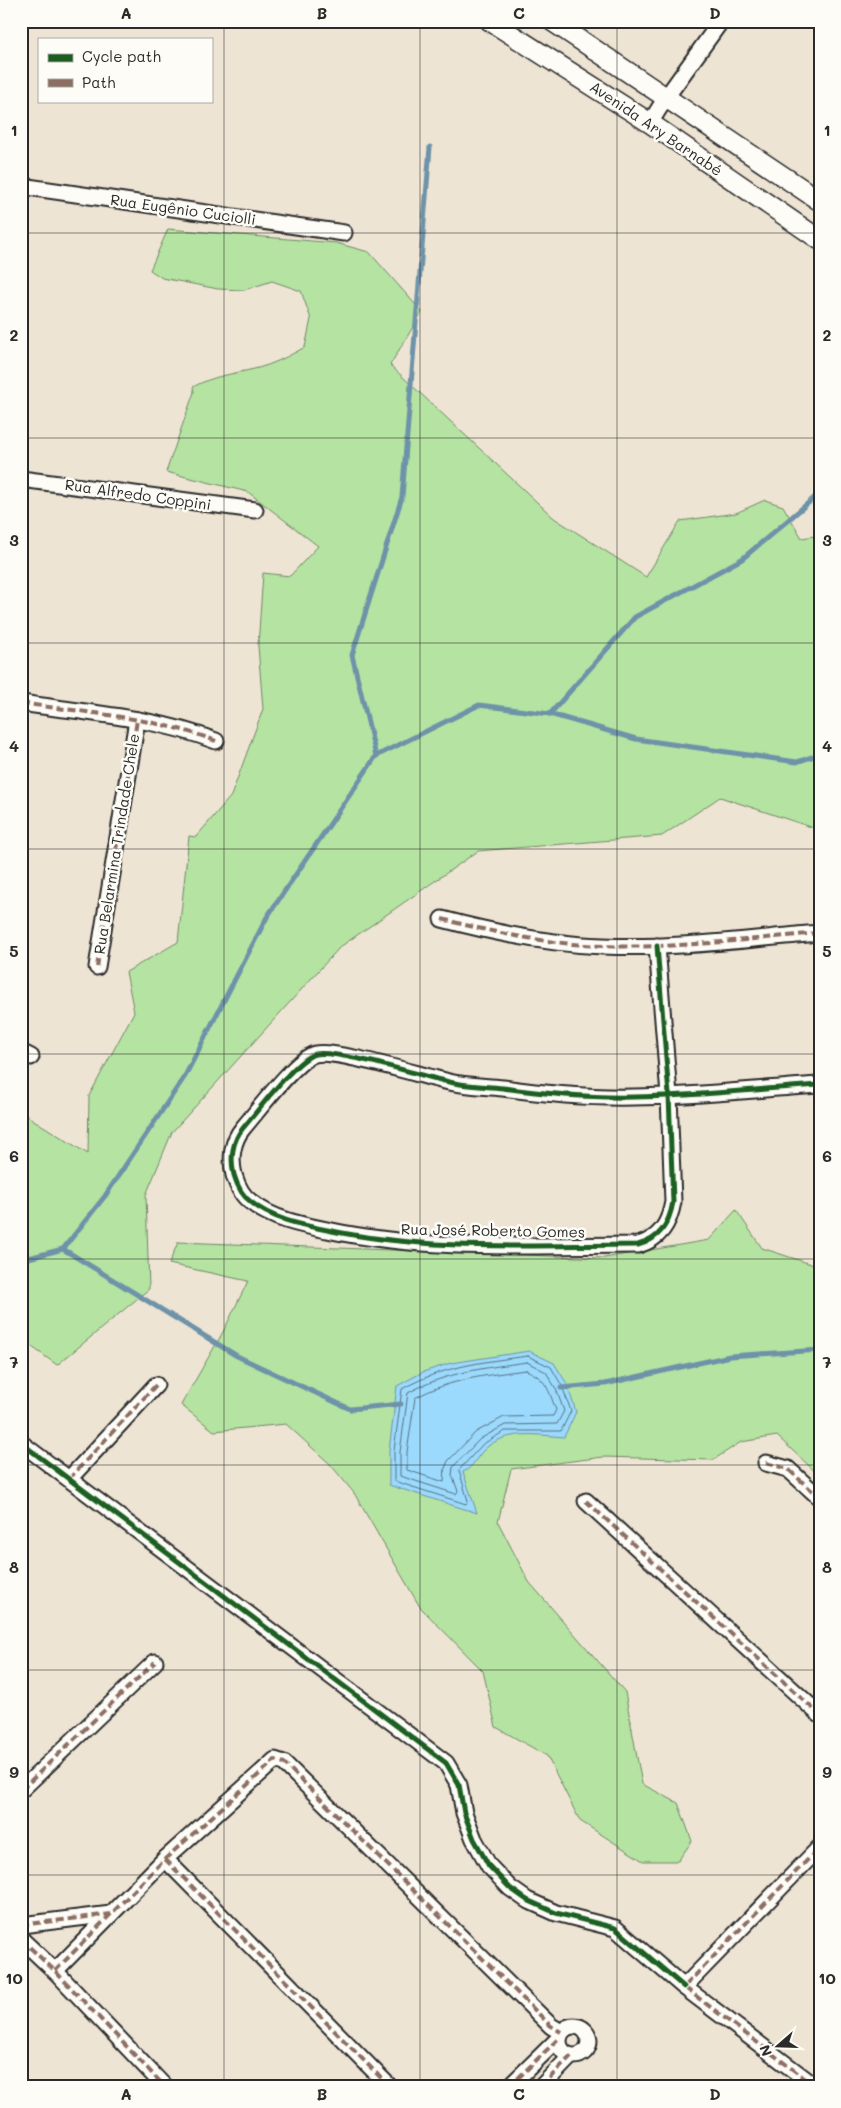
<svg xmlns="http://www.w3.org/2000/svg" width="841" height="2108" viewBox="0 0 841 2108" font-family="Mali,sans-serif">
	<rect width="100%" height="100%" fill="#eee4d3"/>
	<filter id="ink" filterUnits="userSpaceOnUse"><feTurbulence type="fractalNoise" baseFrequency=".02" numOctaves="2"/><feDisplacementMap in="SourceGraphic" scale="10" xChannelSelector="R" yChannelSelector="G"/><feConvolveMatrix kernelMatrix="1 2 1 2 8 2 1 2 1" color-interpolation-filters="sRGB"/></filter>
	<g filter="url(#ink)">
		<!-- green -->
		<g fill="#b4e3a2" stroke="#708766">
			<path d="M168 229 336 243 369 252 422 312 390 365 554 518 646 577 680 521 736 513 765 500 783 506 802 538 820 535V830L720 797 662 836 478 851 340 947 172 1132 146 1195 149 1289 57 1365 21 1339V1112L88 1154 89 1096 134 1012 126 972 178 942 189 836 196 837 231 796 263 709 258 646 263 573 290 576 318 546 248 492 166 472 194 392 193 387C212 376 233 374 254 369 272 365 289 356 305 347L311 319 301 291 272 281 244 290 218 289 162 278 150 270Z"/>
			<polygon points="736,1210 762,1248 820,1267 820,1476 777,1436 741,1442 713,1460 603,1457 511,1469 498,1522 529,1582 625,1692 642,1784 678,1803 692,1841 678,1861 643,1861 580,1821 547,1756 496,1727 483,1671 420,1607 354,1493 330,1464 286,1424 214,1431 181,1405 223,1332 248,1281 169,1264 178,1242 604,1258 709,1240"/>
		</g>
		<!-- water -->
		<path fill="#9bd9fd" stroke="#6e93a9" d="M529 1351 554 1363 567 1384 576 1412 564 1437C538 1435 506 1429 485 1449 477 1456 473 1468 463 1472L477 1513 389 1485V1451L397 1386 423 1372 451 1363Z"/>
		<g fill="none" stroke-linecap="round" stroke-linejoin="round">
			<!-- shore -->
			<g stroke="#58717f" stroke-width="1">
				<path d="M528 1356 551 1367 562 1386 571 1411 561 1431H505L483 1444 459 1470 468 1501 466 1504 394 1481V1451L402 1389C443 1366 482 1362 528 1356Z"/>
				<path d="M527 1362 546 1372 556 1389 564 1411 557 1424 505 1425 480 1439 453 1467 452 1475 458 1491 456 1494 400 1476V1452L408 1393C446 1372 485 1368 527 1362Z"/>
				<path d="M526 1370C547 1379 548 1389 556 1410L553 1416 504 1417 476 1432 448 1461 445 1468 444 1482 407 1470V1452L415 1398C450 1379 488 1375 526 1370Z"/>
			</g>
			<!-- stream -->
			<g stroke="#6e93a9" stroke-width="5">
				<polyline points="550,714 635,617 742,559 820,493"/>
				<polyline points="376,756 352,655 402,497 430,147"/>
				<polyline points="63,1249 105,1196 185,1076 267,917 376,756 479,705 550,714 636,739 797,762 820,754"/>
				<polyline points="21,1260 63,1249 237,1356 350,1409 401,1404"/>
				<polyline points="561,1388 605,1384 730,1356 820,1350"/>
			</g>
			<defs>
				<g id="minor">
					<polyline points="650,123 665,99 721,21"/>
					<polyline points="21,186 344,233"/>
					<polyline points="21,479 255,510"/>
					<path d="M21 703C86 713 154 717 216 741"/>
					<path d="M442 919C495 933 548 944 603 946 675 949 748 939 820 933"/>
					<path d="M657 946 669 1095 673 1202C669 1224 660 1239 638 1245 533 1245 431 1252 327 1230 302 1225 271 1219 251 1202 242 1196 237 1185 234 1175 230 1159 232 1141 243 1128 258 1111 296 1059 315 1054 336 1049 422 1076 449 1082 466 1086 485 1086 503 1088 546 1094 590 1098 634 1097 696 1096 758 1089 820 1085"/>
					<polyline points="97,967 137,720"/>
					<polyline points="21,1052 31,1057"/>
					<polyline points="21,1443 446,1763 459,1785 464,1813 474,1839 489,1866 510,1888 527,1900 556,1913 615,1928 684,1987"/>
					<polyline points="766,1463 788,1469 820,1498"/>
					<polyline points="69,1479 156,1385"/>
					<polyline points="586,1501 820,1715"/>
					<polyline points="21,1790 155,1662"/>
					<polyline points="165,1859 390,2087"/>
					<polyline points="21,1925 111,1914"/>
					<polyline points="21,1939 55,1971 165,2087"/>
					<polyline points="55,1971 165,1859 275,1760 284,1763 551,2026 561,2032"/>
					<circle cx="574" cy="2041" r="15"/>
					<polyline points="509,2087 559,2038"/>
					<polyline points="541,2087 571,2056"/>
					<polyline points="816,2087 684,1987 820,1847"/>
				</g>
				<g id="tertiary">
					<polyline points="490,21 650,123 820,240"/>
					<polyline points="552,21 820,201"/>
				</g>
			</defs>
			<!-- minor casing -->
			<use href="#minor" stroke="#2b2b2b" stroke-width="19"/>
			<!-- tertiary casing -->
			<use href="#tertiary" stroke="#2b2b2b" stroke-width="22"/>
			<!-- minor -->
			<use href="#minor" stroke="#fdfcf7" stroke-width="15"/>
			<!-- tertiary -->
			<use href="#tertiary" stroke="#fdfcf7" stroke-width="19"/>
			<!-- quiet -->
			<g stroke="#8d6e63" stroke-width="4" stroke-dasharray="8 4" stroke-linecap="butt">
				<path d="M21 703C86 713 154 717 216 741"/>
				<path d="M442 919C495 933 548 944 603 946 675 949 748 939 820 933"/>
				<polyline points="97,967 137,720"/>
				<polyline points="21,1052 31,1057"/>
				<polyline points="766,1463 788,1469 820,1498"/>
				<polyline points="69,1479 156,1385"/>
				<polyline points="586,1501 820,1715"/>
				<polyline points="21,1790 155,1662"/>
				<polyline points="165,1859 390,2087"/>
				<polyline points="21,1925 111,1914"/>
				<polyline points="21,1939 55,1971 165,2087"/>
				<polyline points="55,1971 165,1859 275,1760 284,1763 551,2026 561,2032"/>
				<polyline points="509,2087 559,2038"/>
				<polyline points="541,2087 571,2056"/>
				<polyline points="816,2087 684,1987 820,1847"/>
			</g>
			<defs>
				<g id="cycleway">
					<path d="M657 946 669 1095 673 1202C669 1224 660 1239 638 1245 533 1245 431 1252 327 1230 302 1225 271 1219 251 1202 242 1196 237 1185 234 1175 230 1159 232 1141 243 1128 258 1111 296 1059 315 1054 336 1049 422 1076 449 1082 466 1086 485 1086 503 1088 546 1094 590 1098 634 1097 696 1096 758 1089 820 1085"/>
					<polyline points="21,1443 446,1763 459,1785 464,1813 474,1839 489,1866 510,1888 527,1900 556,1913 615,1928 684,1987"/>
				</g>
			</defs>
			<!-- cycleway casing -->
			<use href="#cycleway" stroke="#fdfcf7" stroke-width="8"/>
			<!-- cycleway -->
			<use href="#cycleway" stroke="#1b5e20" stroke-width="5"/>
		</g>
	</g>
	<!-- grid -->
	<path fill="none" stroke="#2b2b2b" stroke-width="1" stroke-opacity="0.55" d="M224 21V2087M420 21V2087M617 21V2087M21 233H820M21 438H820M21 643H820M21 849H820M21 1054H820M21 1259H820M21 1465H820M21 1670H820M21 1875H820"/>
	<g text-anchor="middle" stroke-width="5" stroke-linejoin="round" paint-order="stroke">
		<!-- street labels -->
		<g font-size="15" fill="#2b2b2b" stroke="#fdfcf7">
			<text transform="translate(656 129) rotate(34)" y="5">Avenida Ary Barnabé</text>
			<text transform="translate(183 210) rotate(8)" y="5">Rua Eugênio Cuciolli</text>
			<text transform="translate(138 495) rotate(8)" y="5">Rua Alfredo Coppini</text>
			<text transform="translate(117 844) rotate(-81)" y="5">Rua Belarmina Trindade Chele</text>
			<text transform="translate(493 1231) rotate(1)" y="5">Rua José Roberto Gomes</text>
		</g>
	</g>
	<!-- margin -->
	<rect width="841" height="2108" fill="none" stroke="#fdfcf7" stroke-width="55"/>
	<!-- legend -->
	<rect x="38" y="38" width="175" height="65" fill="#fdfcf7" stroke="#a9a8a5"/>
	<rect x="48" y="54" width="25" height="8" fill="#1b5e20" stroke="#a9a8a5"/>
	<text x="82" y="62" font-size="15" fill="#2b2b2b">Cycle path</text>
	<rect x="48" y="79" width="25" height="8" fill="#8d6e63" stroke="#a9a8a5"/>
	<text x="82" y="88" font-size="15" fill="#2b2b2b">Path</text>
	<!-- north arrow -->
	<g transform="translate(778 2046) rotate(250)" stroke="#fdfcf7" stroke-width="4" paint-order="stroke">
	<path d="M0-4L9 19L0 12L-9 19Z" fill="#2b2b2b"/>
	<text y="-8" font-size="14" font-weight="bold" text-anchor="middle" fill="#2b2b2b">N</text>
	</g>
	<rect x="28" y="28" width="786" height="2052" fill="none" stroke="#2b2b2b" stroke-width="2"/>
	<g font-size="16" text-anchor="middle" font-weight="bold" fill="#2b2b2b">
		<text x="126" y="19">A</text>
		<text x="322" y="19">B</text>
		<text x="519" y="19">C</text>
		<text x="715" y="19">D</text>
		<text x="14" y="136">1</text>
		<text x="827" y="136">1</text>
		<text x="14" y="341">2</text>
		<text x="827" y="341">2</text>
		<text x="14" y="546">3</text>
		<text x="827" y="546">3</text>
		<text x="14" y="752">4</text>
		<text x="827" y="752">4</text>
		<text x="14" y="957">5</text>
		<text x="827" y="957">5</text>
		<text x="14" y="1162">6</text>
		<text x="827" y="1162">6</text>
		<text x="14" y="1368">7</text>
		<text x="827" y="1368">7</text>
		<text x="14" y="1573">8</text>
		<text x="827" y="1573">8</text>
		<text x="14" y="1778">9</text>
		<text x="827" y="1778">9</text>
		<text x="14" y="1984">10</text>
		<text x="827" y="1984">10</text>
		<text x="126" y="2100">A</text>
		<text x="322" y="2100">B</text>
		<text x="519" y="2100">C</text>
		<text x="715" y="2100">D</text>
	</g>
</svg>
